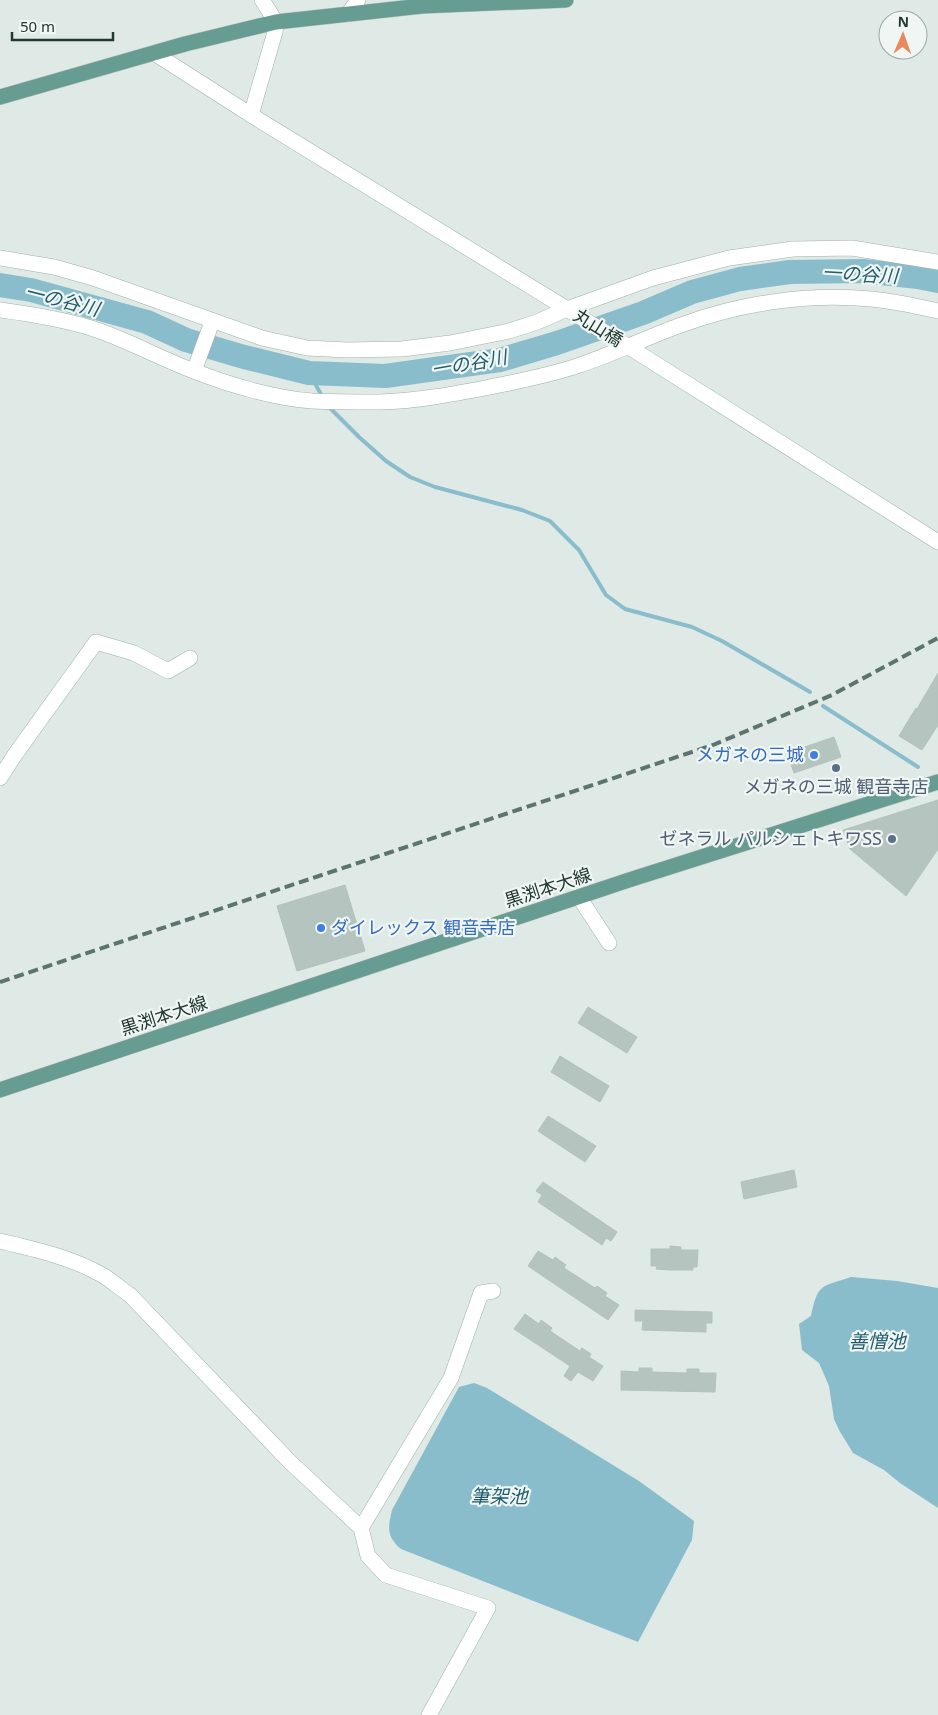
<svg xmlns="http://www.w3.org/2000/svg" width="938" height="1715" viewBox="0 0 938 1715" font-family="'Noto Sans','Noto Sans JP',sans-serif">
	<rect width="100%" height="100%" fill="#dfe9e5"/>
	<!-- water -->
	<g fill="#8abdcb">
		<path d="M851 1277 897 1281 938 1288V1508L900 1483 884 1470 853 1453 839 1430 834 1419 829 1386 819 1363 802 1350 799 1324 811 1316C818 1283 821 1287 851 1277Z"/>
		<path d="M474 1383 487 1388 639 1481 694 1521 692 1540 638 1642 401 1549C386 1536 388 1528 392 1510L459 1387Z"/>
	</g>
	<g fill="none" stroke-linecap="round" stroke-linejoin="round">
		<!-- stream -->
		<g stroke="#8abdcb" stroke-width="4">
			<polyline points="309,373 323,398"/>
			<polyline points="328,406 359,437 386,461 410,477 435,487 522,510 550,521 579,550 606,595 625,609 692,627 722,641 810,692"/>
			<polyline points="823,706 918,767"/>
		</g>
		<!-- river -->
		<polyline stroke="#8abdcb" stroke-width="24" points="0,285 31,290 147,322 186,340 244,357 309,373 385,376 500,360 557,343 643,313 692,292 740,279 790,272 863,271 918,277 938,281"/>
	</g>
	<!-- building -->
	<g fill="#b5c4bf" stroke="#b2c2bd">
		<polygon points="938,673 938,725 922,750 899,736 916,708 917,709"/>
		<polygon points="834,737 841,757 794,773 787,753"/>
		<polygon points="938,800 938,849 906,896 850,849 843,830"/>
		<polygon points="345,885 365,951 297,971 277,906"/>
		<polygon points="588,1007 637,1037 627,1053 578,1023"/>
		<polygon points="560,1056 609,1086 600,1102 551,1072"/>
		<polygon points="548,1116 596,1146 585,1162 538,1131"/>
		<polygon points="794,1170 797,1187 744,1199 741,1182"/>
		<polygon points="543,1182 617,1232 611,1241 606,1238 602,1245 538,1202 542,1195 536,1191"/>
		<polygon points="670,1246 681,1247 681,1250 698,1250 697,1267 693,1267 693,1270 670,1270 656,1269 657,1266 651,1266 651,1249 670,1249"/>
		<polygon points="538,1251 553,1260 555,1257 566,1265 564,1268 595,1288 597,1286 607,1293 605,1296 619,1305 608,1320 528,1266"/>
		<polygon points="635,1310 712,1312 712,1323 706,1323 706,1332 642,1330 643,1321 635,1321"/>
		<polygon points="525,1314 539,1324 541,1320 552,1328 550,1331 580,1351 582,1348 591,1354 589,1357 603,1366 593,1381 578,1372 571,1381 564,1376 570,1366 514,1329"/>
		<polygon points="639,1368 652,1368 652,1372 687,1373 687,1369 699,1369 699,1373 716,1373 715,1392 621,1390 621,1371 639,1372"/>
	</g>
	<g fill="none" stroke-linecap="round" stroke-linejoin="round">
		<defs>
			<g id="minor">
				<polyline points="348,14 358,0"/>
				<polyline points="154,53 251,115 629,347 938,542"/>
				<polyline points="251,115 275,32 276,22 262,0"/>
				<polyline points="0,258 54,267 93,278 262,338 307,348 347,350 402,349 450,343 509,331 537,322 567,309 653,278 729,258 793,249 852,248 938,262"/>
				<path d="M0 310C30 314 61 319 91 328 126 339 159 358 194 371 229 385 274 398 312 401 334 402 357 402 380 402 417 401 454 394 490 387 520 381 551 375 580 365 616 353 649 336 684 324 742 303 809 293 871 299 893 301 916 306 938 311"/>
				<polyline points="194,371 212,322"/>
				<polyline points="0,778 14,756 96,642 134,653 168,671 190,658"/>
				<polyline points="579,897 609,943"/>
				<path d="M0 1241C35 1249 73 1258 104 1276 113 1282 121 1289 130 1295L290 1462 361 1528 368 1556 386 1575 488 1608 429 1715"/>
				<polyline points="361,1528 451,1378 481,1293 493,1291"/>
			</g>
			<g id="major">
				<polyline points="0,97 185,44 276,22 422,6 566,0"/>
				<polyline points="0,1090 629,880 938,782"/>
			</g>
		</defs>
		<!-- minor casing -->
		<use href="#minor" stroke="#a3b0ac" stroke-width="16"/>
		<!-- major casing -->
		<use href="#major" stroke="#bdc3c2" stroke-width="16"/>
		<!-- minor -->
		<use href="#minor" stroke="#fff" stroke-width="15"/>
		<!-- major -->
		<use href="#major" stroke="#679c92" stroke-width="15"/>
		<!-- rail -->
		<polyline stroke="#5c746f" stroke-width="4" stroke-dasharray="10 5" stroke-linecap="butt" points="0,982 713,745 832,695 938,638"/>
	</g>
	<!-- markers -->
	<g fill="#3f7fe0" stroke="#eff6f3" stroke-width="2">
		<circle cx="814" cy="755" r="5"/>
		<circle cx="321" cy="928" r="5"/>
	</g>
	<g fill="#5c6f8a" stroke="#eff6f3" stroke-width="2">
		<circle cx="836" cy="768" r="5"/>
		<circle cx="892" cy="839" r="5"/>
	</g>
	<g text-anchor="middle" stroke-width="4.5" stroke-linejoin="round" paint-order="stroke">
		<!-- street labels -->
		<g font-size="18" fill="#223833" stroke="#eff6f3">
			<text transform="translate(598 328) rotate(32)" y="6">丸山橋</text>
			<text transform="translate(548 888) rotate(-18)" y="6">黒渕本大線</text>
			<text transform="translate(164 1016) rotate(-18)" y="6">黒渕本大線</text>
		</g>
		<!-- shop labels -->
		<g font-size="18" fill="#366cbe" stroke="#eff6f3" text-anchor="end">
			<text x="804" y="761">メガネの三城</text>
			<text x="331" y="934" text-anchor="start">ダイレックス 観音寺店</text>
		</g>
		<!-- service labels -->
		<g font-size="18" fill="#4e5e75" stroke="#eff6f3">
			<text x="836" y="793">メガネの三城 観音寺店</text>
			<text x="882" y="845" text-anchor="end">ゼネラル パルシェトキワSS</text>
		</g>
		<!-- water labels -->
		<g font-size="19" font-style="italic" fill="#205d6f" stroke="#eff6f3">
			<text transform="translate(860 274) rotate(3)" y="7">一の谷川</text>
			<text transform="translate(62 300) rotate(14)" y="7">一の谷川</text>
			<text transform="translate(469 363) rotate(-10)" y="7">一の谷川</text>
			<text x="877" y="1348">善憎池</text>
			<text x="499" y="1503">筆架池</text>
		</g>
	</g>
	<!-- north arrow -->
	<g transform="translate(903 35) rotate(2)"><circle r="24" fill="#eff6f3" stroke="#9daaa6"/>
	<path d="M0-4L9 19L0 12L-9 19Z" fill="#e8895f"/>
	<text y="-8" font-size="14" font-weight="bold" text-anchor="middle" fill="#223833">N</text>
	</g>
	<!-- scale -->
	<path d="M12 32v8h101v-8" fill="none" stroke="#223833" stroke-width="2.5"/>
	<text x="20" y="32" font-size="15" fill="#223833" stroke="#eff6f3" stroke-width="4" paint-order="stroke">50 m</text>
</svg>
